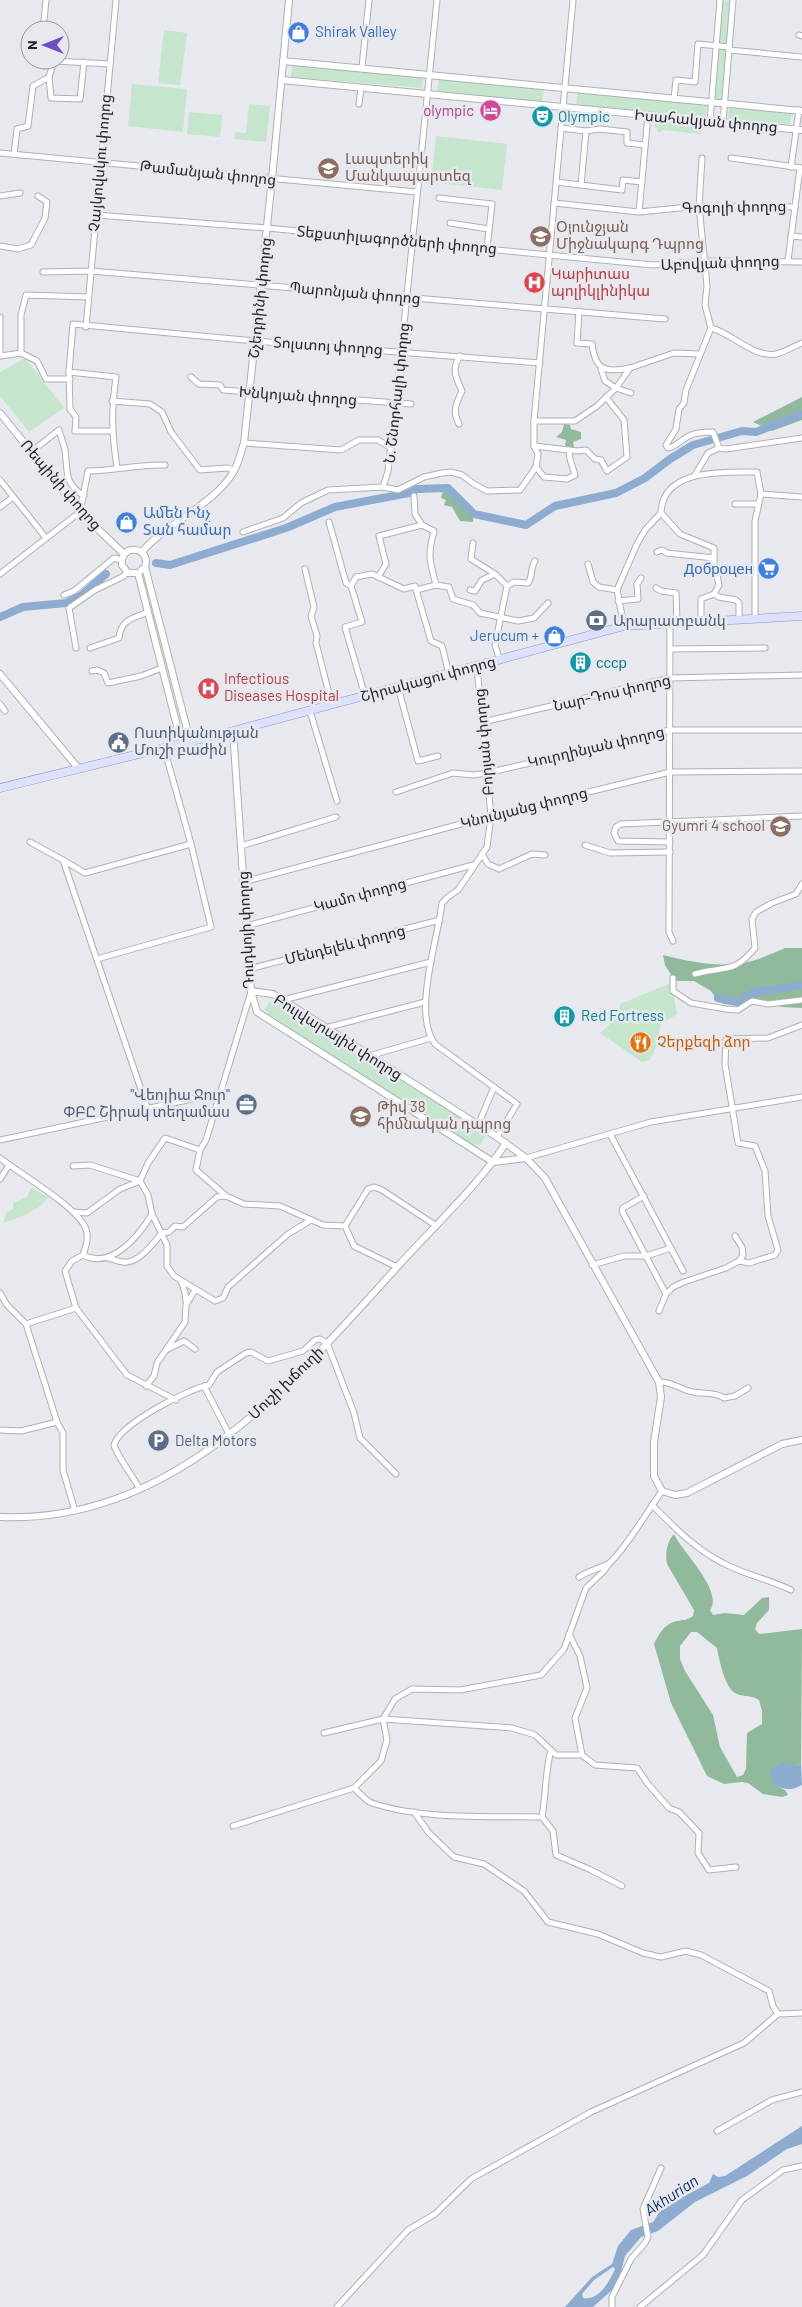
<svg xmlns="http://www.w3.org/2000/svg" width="802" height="2307" viewBox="0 0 802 2307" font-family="Barlow,'Noto Sans Armenian',sans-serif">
	<rect width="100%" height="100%" fill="#e7e9ef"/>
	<!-- green -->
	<g fill="#c5e5cd">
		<polygon points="722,0 730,1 722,99 715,99"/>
		<polygon points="164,30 187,33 180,85 158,83"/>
		<polygon points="292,65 423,77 422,88 291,77"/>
		<polygon points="439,78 544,89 542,102 437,91"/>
		<polygon points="132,84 187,89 183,132 128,126"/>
		<polygon points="578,92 707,104 705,118 576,105"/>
		<polygon points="249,104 270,106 266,142 234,139 235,132 246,133"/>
		<polygon points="729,107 791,113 790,124 728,119"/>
		<polygon points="189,112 222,115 220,137 187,134"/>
		<polygon points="655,121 702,126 701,134 662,130 662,132 657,132 658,128 654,127"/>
		<polygon points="436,136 507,144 502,190 431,182"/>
		<polygon points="25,358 64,408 29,432 0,396 0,372"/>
		<polygon points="671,983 677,1014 660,1025 659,1041 650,1060 642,1062 600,1033 617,1018 620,1004"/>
		<polygon points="270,1001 277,1002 481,1130 485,1137 480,1145 472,1144 269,1016 265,1009"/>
		<path d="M31 1188 48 1197C38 1212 20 1217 3 1223L7 1212 13 1209V1203L27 1197Z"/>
	</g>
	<!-- forest -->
	<g fill="#90ba9b" fill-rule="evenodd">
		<polygon points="802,397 802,420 772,431 753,422"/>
		<polygon points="564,424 570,425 571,429 581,432 581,439 573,442 574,447 565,446 566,440 556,437 562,432"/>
		<path d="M443 491C455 493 466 510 473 518V522L460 521 452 507 444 505 446 500 441 498Z"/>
		<path d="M785 948H802V1008L782 1007 764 1002 736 1005 724 1004 718 1001 711 991 694 981H675L665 965 663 955C690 962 720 968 748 962 761 959 773 953 785 948Z"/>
		<path d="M674 1534C682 1552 724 1591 710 1610L713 1615 725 1613 744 1615 762 1598 769 1597V1610L757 1623 755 1629 759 1634 802 1629 801 1764 795 1766 774 1785 785 1790 788 1795 782 1797 763 1794 748 1783 742 1782 724 1784 707 1776 671 1703 654 1644C659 1634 665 1623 677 1621 684 1620 688 1620 693 1616L694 1610 667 1564C665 1554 667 1541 674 1534ZM691 1632H697L717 1648C719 1659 725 1690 737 1694 745 1697 752 1695 759 1700L762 1711V1724L747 1733 746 1769 743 1775 737 1777 720 1747 713 1715 685 1671 680 1659V1646Z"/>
	</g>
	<!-- water -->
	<g fill="#8dacd0" fill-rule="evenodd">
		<path d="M783 1762 795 1766 801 1764 802 1785C791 1791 785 1790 774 1785L769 1773 773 1768Z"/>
		<path d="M802 2126V2144L787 2149 747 2176 695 2202 658 2231 641 2237 625 2256 619 2280 611 2291 593 2307H565L592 2277 612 2264 618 2246 631 2230 653 2222 662 2208 709 2183 713 2174 718 2177 725 2176ZM613 2267 615 2269C609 2282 599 2301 583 2298L582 2294 594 2280Z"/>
	</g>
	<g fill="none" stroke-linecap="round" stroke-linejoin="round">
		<!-- river -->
		<g stroke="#8dacd0" stroke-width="8">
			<polyline points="156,563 170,565 286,528 335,507 409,493 417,489 448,488 474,514 526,525 555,506 616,493 645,478 670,459 693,445 742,431 756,432 802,414"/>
			<polyline points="0,617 23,607 66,603 82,595 106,574"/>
			<polyline points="718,998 737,1002 755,992 802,985"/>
		</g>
		<defs>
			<g id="minor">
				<polyline points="43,30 46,0"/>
				<polyline points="799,35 802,36"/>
				<polyline points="729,50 802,57"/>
				<polyline points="84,62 80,99 51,98 49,77 54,61 110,64"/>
				<polyline points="362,67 369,0"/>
				<polyline points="674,99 676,80 695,82 698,44 729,47"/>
				<polyline points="359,104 361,88"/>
				<polyline points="710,121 720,0"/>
				<polyline points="723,122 733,0"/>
				<polyline points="586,131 600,129 627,132 627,143 645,145"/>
				<polyline points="0,153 417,192"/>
				<polyline points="14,154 17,129 28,126 33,86 49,77"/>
				<path d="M702 158 699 206 707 286 705 305 711 328 686 390 684 403 679 409 676 429 666 445 668 448C676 447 682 439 689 436 696 432 706 432 713 432L719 448 726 449 802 438"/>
				<polyline points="731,158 802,168"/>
				<polyline points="791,167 799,110"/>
				<polyline points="556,182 581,185 586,131 561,128"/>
				<polyline points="581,185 622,190 623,180 642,182"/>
				<polyline points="0,196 20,193"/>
				<polyline points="439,198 492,204 487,248"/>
				<polyline points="554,203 639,212 699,206 795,207"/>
				<polyline points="639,212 648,115"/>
				<polyline points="96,215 267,228 653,265 710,261 802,262"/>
				<polyline points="450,223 489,229"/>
				<polyline points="791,236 802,237"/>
				<polyline points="0,246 18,249 31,245 45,218 47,202 38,196"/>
				<polyline points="788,261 800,168"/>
				<polyline points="43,272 91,271 665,319"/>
				<path d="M579 311 577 343 592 344C595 370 605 373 630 368"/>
				<polyline points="0,317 0,356"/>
				<polyline points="86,327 116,0"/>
				<path d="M711 328C732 333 753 358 776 354 785 352 794 346 802 343"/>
				<polyline points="21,353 37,361 46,379 70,379"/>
				<polyline points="0,356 21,353 21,315 26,295 88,297"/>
				<polyline points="601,369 605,381 616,388 631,393"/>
				<polyline points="69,372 70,409 76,417 75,431 112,431"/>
				<polyline points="191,377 199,384 220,385 223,390 411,404"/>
				<polyline points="112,401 150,404 162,412 171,432 200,470 227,468 234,470"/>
				<polyline points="534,421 575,421 597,406 616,388 630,368 674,353 700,354"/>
				<path d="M459 424C452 411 456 404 462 391 456 378 451 369 460 356"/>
				<polyline points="244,443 341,450 359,440 378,440 391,448"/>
				<polyline points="534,446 577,451 586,450 595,459 601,460 607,471 627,457 624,420 606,397"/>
				<path d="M31 452 59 430C61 436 63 443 65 450 68 470 63 483 84 496"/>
				<polyline points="536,467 544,477 567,479 575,475 570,459 569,450"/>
				<path d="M117 468C112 434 111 412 116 377L69 372 73 324 255 341 540 363"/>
				<polyline points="695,475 708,453 719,448"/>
				<polyline points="0,480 46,538"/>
				<polyline points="383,487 388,471 396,403 437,0"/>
				<polyline points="761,494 802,497"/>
				<polyline points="414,496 415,514 422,525"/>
				<polyline points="735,504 758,504"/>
				<polyline points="0,507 13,497"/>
				<polyline points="661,513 680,534 714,548 714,562 719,585 714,594 701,599 701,621"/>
				<polyline points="329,522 346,583 351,586"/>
				<polyline points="243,532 283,518 301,503 328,490 383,487 398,490 424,477 442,473 451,472 462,475 474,484 487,491 520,490 536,467 538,454 534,446 534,421 573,0"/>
				<polyline points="473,543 471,559 495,574 507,586 495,645 500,661"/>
				<polyline points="657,552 662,550 667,553 714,558"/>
				<polyline points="588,564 593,582 599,587 617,590"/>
				<polyline points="305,569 314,607 311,616 317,636 316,643 332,705"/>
				<path d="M0 574 80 512 88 471C114 471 138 464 165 465"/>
				<path d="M378 577 386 564 379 536 422 525 434 531C427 557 430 561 436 585L416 590"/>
				<polyline points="436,585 449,587 453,599 473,605 480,613 518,621 534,618 548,603"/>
				<path d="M507 586 514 582 528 583C533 576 530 569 535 561"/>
				<polyline points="656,588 661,591 676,593 677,622"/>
				<polyline points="470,590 475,591 482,580 495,574"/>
				<polyline points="714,594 719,597 736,600 739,603 739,620"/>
				<polyline points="64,595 74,591 114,558 122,560"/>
				<polyline points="618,601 638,599 637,584 641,578"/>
				<polyline points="670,622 669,932 673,941"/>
				<path d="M624 626 617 590 637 544 645 530 661 513C662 468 725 472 757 472L761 494 755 521V618"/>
				<polyline points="76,648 69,608 95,590 124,576 127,572"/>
				<path d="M90 648 119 638C121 619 132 619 148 612"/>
				<polyline points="670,649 765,648"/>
				<path d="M477 667 491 816 487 847 458 890 448 897 442 903C438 939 412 1014 435 1044L517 1104 497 1137"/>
				<polyline points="92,671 97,670 104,673 108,683 141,676 162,668"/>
				<polyline points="398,687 418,761 438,756"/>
				<polyline points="365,696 345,627 362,622 351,586 356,577 372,574 404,589 415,586 431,641 442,646 449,674"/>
				<polyline points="0,704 5,711"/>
				<polyline points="310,711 337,801"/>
				<polyline points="483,722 670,678 802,675"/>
				<polyline points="396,792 453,773 473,775 487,773 670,730 802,730"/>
				<polyline points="30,842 63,860 148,1110"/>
				<polyline points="670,842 618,841 614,833 616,827 621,824 802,816"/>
				<polyline points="585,845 610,853 670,852"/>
				<polyline points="241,846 336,817"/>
				<polyline points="482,854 488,864 499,869 532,854 545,855"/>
				<polyline points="63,860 85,873 191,844"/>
				<polyline points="251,880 491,816 670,772 802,771"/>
				<polyline points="246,926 473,865"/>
				<polyline points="97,959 211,927 191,844 164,748"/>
				<polyline points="249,969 440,920"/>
				<path d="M695 974C725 965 733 975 755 948L752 919 756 912 772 903 796 894 802 884"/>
				<polyline points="673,978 673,991 691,1003 726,1009 738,1010 752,1001 768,1004 802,1000"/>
				<polyline points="283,1000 431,962"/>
				<polyline points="325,1028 425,1002"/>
				<polyline points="369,1056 431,1038"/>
				<polyline points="478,1125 494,1087"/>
				<polyline points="610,1134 683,1271"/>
				<polyline points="0,1140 220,1093"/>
				<path d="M0 1158C20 1174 78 1207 86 1229 89 1238 86 1246 83 1255L72 1261 65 1271 76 1308 127 1375 176 1400"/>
				<polyline points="526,1158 651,1122 802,1097"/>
				<polyline points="73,1166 90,1165 140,1181 120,1189 87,1213 74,1212"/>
				<polyline points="0,1179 9,1165"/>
				<polyline points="226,1196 196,1170 200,1150 206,1140 251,992"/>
				<polyline points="644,1196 623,1208 622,1211 666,1294 659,1311"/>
				<polyline points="152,1214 167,1245 167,1266 174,1276 215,1301 223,1298 228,1287 288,1234 311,1220"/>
				<polyline points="345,1226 368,1189 374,1187 382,1190 435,1225"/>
				<polyline points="735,1236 742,1247 743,1255 739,1261"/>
				<path d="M83 1255C111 1270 139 1236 152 1214L148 1195 140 1181 148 1163 165 1138 200 1150"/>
				<path d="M108 1258C113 1259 119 1262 123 1262 139 1264 153 1243 162 1233L169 1232 175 1226 183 1227 217 1197 226 1196 244 1204 280 1206 323 1225 345 1226 354 1246 397 1267"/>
				<polyline points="592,1265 624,1256 646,1256 671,1248"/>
				<polyline points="181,1281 185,1292 186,1302"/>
				<polyline points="0,1293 7,1305 26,1324"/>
				<polyline points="666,1294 673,1287 684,1282 726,1268 739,1261 749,1263 775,1255 778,1250 768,1216 765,1171 755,1146 738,1143 725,1064 726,1039 768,1038 802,1025"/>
				<polyline points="168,1349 184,1341 195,1349"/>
				<path d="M659 1382C671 1381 681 1390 693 1392 703 1394 715 1392 724 1398L735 1396 748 1388"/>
				<polyline points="146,1386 154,1376 157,1363 185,1322 186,1305 195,1290"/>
				<polyline points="204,1386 230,1436"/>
				<polyline points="0,1430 21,1431 57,1422"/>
				<path d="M139 1488C133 1476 117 1456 114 1445 120 1424 188 1389 209 1385L217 1372 246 1353 251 1352 268 1361 303 1351 315 1340 320 1339 327 1343 354 1413 360 1438 396 1474"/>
				<path d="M652 1505C674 1527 695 1549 723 1563 745 1575 769 1579 791 1590"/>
				<polyline points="75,1511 63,1470 63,1433 57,1422 26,1324 76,1308"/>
				<path d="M579 1577C588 1571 598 1569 608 1564 620 1557 651 1506 662 1491"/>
				<polyline points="569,1634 580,1656 587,1688 575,1718 582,1755"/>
				<polyline points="324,1733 383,1719 512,1728 535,1735 556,1755 582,1755 595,1765 637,1768 648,1784 669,1808 679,1812 699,1833 698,1853 709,1870 736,1867"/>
				<polyline points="354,1788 381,1761 387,1740 383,1719 395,1699 412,1689 460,1690 541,1675 564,1649 586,1588 603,1572 609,1564"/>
				<polyline points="414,1812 429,1833 454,1857 484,1864 524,1891 548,1922 598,1934 643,1953 661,1957 686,1951 701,1955 769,1991 773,2006 778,2014 802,2013"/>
				<path d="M542 1817C546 1795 545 1772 551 1750"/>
				<path d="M233 1826 354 1788C360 1793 366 1801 372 1803 422 1820 490 1816 542 1817L553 1831 556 1855 589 1869 622 1886"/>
				<polyline points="717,2131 772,2100 802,2092"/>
				<polyline points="337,2307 408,2230 435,2214 471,2179 591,2112 744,2043 778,2014"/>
				<polyline points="612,2307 612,2297 631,2259 645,2243 648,2237 643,2209 661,2168"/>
				<polyline points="640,2307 703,2255 742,2200 783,2170 802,2166"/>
			</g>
			<g id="tertiary">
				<polyline points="283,61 802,111"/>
				<polyline points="282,80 802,130"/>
				<polyline points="0,413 80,512 124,554"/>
				<path d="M142 552C166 523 218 503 235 469 239 461 241 452 244 443L272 179 289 0"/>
				<path d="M145 567 138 573H128L122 565C119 543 152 546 145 567L188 733 185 742"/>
				<polyline points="138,573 179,734 185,742"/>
				<polyline points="0,674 79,769"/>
				<polyline points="233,731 251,991 257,1012 493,1162 526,1158"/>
				<polyline points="251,991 273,994 283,1000 497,1137 526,1158 545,1178 659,1382 661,1397 654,1442 654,1476 662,1491 675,1495 687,1493 782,1444 802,1440"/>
				<path d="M0 1517C174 1524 293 1382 399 1265 435 1225 476 1188 506 1143"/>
			</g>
			<polyline id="primary" points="0,788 233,731 624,626 802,616"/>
		</defs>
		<!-- minor casing -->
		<use href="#minor" stroke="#adb0b4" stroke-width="7"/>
		<!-- tertiary casing -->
		<use href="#tertiary" stroke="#adb0b4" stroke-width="8"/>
		<!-- primary casing -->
		<use href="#primary" stroke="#8d94b3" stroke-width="9"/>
		<!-- minor -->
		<use href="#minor" stroke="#fff" stroke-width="5"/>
		<!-- tertiary -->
		<use href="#tertiary" stroke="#fff" stroke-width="6"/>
		<!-- primary -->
		<use href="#primary" stroke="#dce2fe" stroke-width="8"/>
	</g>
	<!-- icons -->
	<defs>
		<symbol id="shop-disc" viewBox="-11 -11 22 22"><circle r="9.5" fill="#3f7fe0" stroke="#e7e9ef"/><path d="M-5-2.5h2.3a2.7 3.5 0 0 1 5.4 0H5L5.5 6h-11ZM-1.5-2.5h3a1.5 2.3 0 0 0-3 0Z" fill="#fff"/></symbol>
		<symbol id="hotel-disc" viewBox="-11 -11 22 22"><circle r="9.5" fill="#d1479c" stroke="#e7e9ef"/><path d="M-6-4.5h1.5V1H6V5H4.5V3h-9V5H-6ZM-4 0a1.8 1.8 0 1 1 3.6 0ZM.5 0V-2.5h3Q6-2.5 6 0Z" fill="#fff"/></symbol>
		<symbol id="theatre-disc" viewBox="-11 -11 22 22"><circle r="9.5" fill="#0f9aa8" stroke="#e7e9ef"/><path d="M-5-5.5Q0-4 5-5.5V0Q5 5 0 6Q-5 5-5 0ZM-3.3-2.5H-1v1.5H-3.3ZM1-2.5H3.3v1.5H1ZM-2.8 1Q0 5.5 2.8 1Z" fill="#fff"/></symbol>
		<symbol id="school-disc" viewBox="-11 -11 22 22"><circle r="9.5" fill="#8d6e63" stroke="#e7e9ef"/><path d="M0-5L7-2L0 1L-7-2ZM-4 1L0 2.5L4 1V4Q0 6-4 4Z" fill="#fff"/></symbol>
		<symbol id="hospital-disc" viewBox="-11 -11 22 22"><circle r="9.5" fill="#e0444e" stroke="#e7e9ef"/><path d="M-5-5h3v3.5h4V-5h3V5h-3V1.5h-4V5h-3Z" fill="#fff"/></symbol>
		<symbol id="supermarket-disc" viewBox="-11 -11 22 22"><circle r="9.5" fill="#3f7fe0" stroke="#e7e9ef"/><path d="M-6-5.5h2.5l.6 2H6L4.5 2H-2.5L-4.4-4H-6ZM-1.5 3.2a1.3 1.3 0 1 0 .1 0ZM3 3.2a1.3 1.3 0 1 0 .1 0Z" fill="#fff"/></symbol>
		<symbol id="bank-disc" viewBox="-11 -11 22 22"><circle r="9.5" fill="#5c6f8a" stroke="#e7e9ef"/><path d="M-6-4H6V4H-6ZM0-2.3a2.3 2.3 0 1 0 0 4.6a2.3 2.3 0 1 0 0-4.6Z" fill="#fff"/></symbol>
		<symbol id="building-disc" viewBox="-11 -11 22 22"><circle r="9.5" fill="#0f9aa8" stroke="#e7e9ef"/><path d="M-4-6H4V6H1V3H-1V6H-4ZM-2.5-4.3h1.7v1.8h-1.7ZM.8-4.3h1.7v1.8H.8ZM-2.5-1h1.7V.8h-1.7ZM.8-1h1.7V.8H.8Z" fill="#fff"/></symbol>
		<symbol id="civic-disc" viewBox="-11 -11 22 22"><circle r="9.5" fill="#5c6f8a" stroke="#e7e9ef"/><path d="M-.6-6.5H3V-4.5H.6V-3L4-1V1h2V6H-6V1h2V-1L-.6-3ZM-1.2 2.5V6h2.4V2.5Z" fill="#fff"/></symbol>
		<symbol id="restaurant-disc" viewBox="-11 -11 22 22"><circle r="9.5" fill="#e8710a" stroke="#e7e9ef"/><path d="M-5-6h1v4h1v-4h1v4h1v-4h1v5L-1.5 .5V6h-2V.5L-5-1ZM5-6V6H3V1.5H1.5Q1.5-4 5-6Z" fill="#fff"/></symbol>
		<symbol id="office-disc" viewBox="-11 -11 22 22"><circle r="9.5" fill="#5c6f8a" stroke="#e7e9ef"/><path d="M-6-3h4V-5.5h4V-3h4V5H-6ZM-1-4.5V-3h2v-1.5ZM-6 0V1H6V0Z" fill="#fff"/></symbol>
		<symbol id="parking-disc" viewBox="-11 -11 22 22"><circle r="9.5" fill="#5c6f8a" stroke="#e7e9ef"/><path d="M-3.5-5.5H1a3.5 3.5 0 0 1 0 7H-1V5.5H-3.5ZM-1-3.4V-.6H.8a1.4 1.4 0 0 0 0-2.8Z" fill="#fff"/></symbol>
	</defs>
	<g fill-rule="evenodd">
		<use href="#shop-disc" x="286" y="20" width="25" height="25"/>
		<use href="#hotel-disc" x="478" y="98" width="25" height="25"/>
		<use href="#theatre-disc" x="530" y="104" width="25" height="25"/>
		<use href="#school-disc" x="316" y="156" width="25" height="25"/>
		<use href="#school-disc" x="528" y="224" width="25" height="25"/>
		<use href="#hospital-disc" x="522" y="270" width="25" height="25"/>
		<use href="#shop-disc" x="114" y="510" width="25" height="25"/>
		<use href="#supermarket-disc" x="756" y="556" width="25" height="25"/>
		<use href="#bank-disc" x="584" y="608" width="25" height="25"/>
		<use href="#shop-disc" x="542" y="624" width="25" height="25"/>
		<use href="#building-disc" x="568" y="650" width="25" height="25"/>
		<use href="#hospital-disc" x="196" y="676" width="25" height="25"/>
		<use href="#civic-disc" x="106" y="730" width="25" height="25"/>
		<use href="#school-disc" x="768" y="814" width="25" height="25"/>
		<use href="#building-disc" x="552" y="1004" width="25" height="25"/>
		<use href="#restaurant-disc" x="628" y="1030" width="25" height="25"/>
		<use href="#office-disc" x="234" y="1092" width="25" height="25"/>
		<use href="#school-disc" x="348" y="1104" width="25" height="25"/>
		<use href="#parking-disc" x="146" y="1428" width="25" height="25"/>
	</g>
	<g text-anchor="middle" stroke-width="5" stroke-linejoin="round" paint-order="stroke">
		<!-- shop labels -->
		<g font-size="15" fill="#366cbe" stroke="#e7e9ef" text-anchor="start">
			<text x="315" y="37">Shirak Valley</text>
			<text x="143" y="518">Ամեն Ինչ<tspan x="143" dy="17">Տան համար</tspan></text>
			<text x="753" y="574" text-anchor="end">Доброцен</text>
			<text x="539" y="641" text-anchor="end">Jerucum +</text>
		</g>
		<!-- hotel labels -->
		<g font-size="15" fill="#b23c85" stroke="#e7e9ef" text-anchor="end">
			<text x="474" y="116">olympic</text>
		</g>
		<!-- culture labels -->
		<g font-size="15" fill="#0d838f" stroke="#e7e9ef" text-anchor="start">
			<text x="558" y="122">Olympic</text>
			<text x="596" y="668">ссср</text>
			<text x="581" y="1021">Red Fortress</text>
		</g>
		<!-- street labels -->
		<g font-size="15" fill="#262729" stroke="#e7e9ef">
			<text transform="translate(706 121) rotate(5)" y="5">Իսահակյան փողոց</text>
			<text transform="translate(100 163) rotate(-85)" y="5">Չայկովսկու փողոց</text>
			<text transform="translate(208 173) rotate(6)" y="5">Թամանյան փողոց</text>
			<text transform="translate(734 207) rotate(-1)" y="5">Գոգոլի փողոց</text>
			<text transform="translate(397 240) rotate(5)" y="5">Տեքստիլագործների փողոց</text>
			<text transform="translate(720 263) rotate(-2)" y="5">Աբովյան փողոց</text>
			<text transform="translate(355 293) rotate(5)" y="5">Պարոնյան փողոց</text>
			<text transform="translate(260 298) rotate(-84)" y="5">Շչեդրինի փողոց</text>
			<text transform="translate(328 346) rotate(4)" y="5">Տոլստոյ փողոց</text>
			<text transform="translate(397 393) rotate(-84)" y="5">Ն. Շնորհալի փողոց</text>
			<text transform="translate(298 396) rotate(4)" y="5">Խնկոյան փողոց</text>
			<text transform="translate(61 485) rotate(49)" y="5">Ռեպինի փողոց</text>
			<text transform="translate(428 679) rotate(-15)" y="5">Շիրակացու փողոց</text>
			<text transform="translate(612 693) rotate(-13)" y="5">Նար-Դոս փողոց</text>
			<text transform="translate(484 742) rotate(-95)" y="5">Բորյան փողոց</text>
			<text transform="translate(596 747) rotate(-13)" y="5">Կուրղինյան փողոց</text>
			<text transform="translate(524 808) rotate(-14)" y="5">Կնունյանց փողոց</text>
			<text transform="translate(360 895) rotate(-15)" y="5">Կամո փողոց</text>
			<text transform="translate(246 930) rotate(-93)" y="5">Դուդկոյի փողոց</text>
			<text transform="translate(345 945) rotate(-14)" y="5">Մենդելեև փողոց</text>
			<text transform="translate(338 1037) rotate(32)" y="5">Բուլվարային փողոց</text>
			<text transform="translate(286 1383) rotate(-44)" y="5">Մուշի խճուղի</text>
		</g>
		<!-- education labels -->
		<g font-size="15" fill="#785e54" stroke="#e7e9ef" text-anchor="start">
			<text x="345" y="164">Լապտերիկ<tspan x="345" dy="17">Մանկապարտեզ</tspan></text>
			<text x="556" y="232">Օյունջյան<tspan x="556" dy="17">Միջնակարգ Դպրոց</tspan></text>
			<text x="765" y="831" text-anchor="end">Gyumri 4 school</text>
			<text x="377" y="1112">Թիվ 38<tspan x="377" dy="17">հիմնական դպրոց</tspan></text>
		</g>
		<!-- health labels -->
		<g font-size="15" fill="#be3a42" stroke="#e7e9ef" text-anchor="start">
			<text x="551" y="279">Կարիտաս<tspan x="551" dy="17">պոլիկլինիկա</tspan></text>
			<text x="224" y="684">Infectious<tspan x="224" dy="17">Diseases Hospital</tspan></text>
		</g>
		<!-- service labels -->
		<g font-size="15" fill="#4e5e75" stroke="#e7e9ef" text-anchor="start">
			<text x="613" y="626">Արարատբանկ</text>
			<text x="134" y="738">Ոստիկանության<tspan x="134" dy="17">Մուշի բաժին</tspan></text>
			<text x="230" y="1100" text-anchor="end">"Վեոլիա Ջուր"<tspan x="230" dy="17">ՓԲԸ Շիրակ տեղամաս</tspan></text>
			<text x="175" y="1446">Delta Motors</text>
		</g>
		<!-- food labels -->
		<g font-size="15" fill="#c56008" stroke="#e7e9ef" text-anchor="start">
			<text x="657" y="1047">Չերքեզի ձոր</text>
		</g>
		<!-- water labels -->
		<g font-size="16" font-style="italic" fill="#002d59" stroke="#e7e9ef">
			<text transform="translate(671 2195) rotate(-33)" y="6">Akhurian</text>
		</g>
	</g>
	<!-- north arrow -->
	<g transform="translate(45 45) rotate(270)"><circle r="24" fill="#e7e9ef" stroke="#9a9ba0"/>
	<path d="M0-4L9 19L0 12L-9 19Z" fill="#6d4dc6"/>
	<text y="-8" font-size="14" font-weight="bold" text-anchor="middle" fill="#262729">N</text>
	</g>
</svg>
